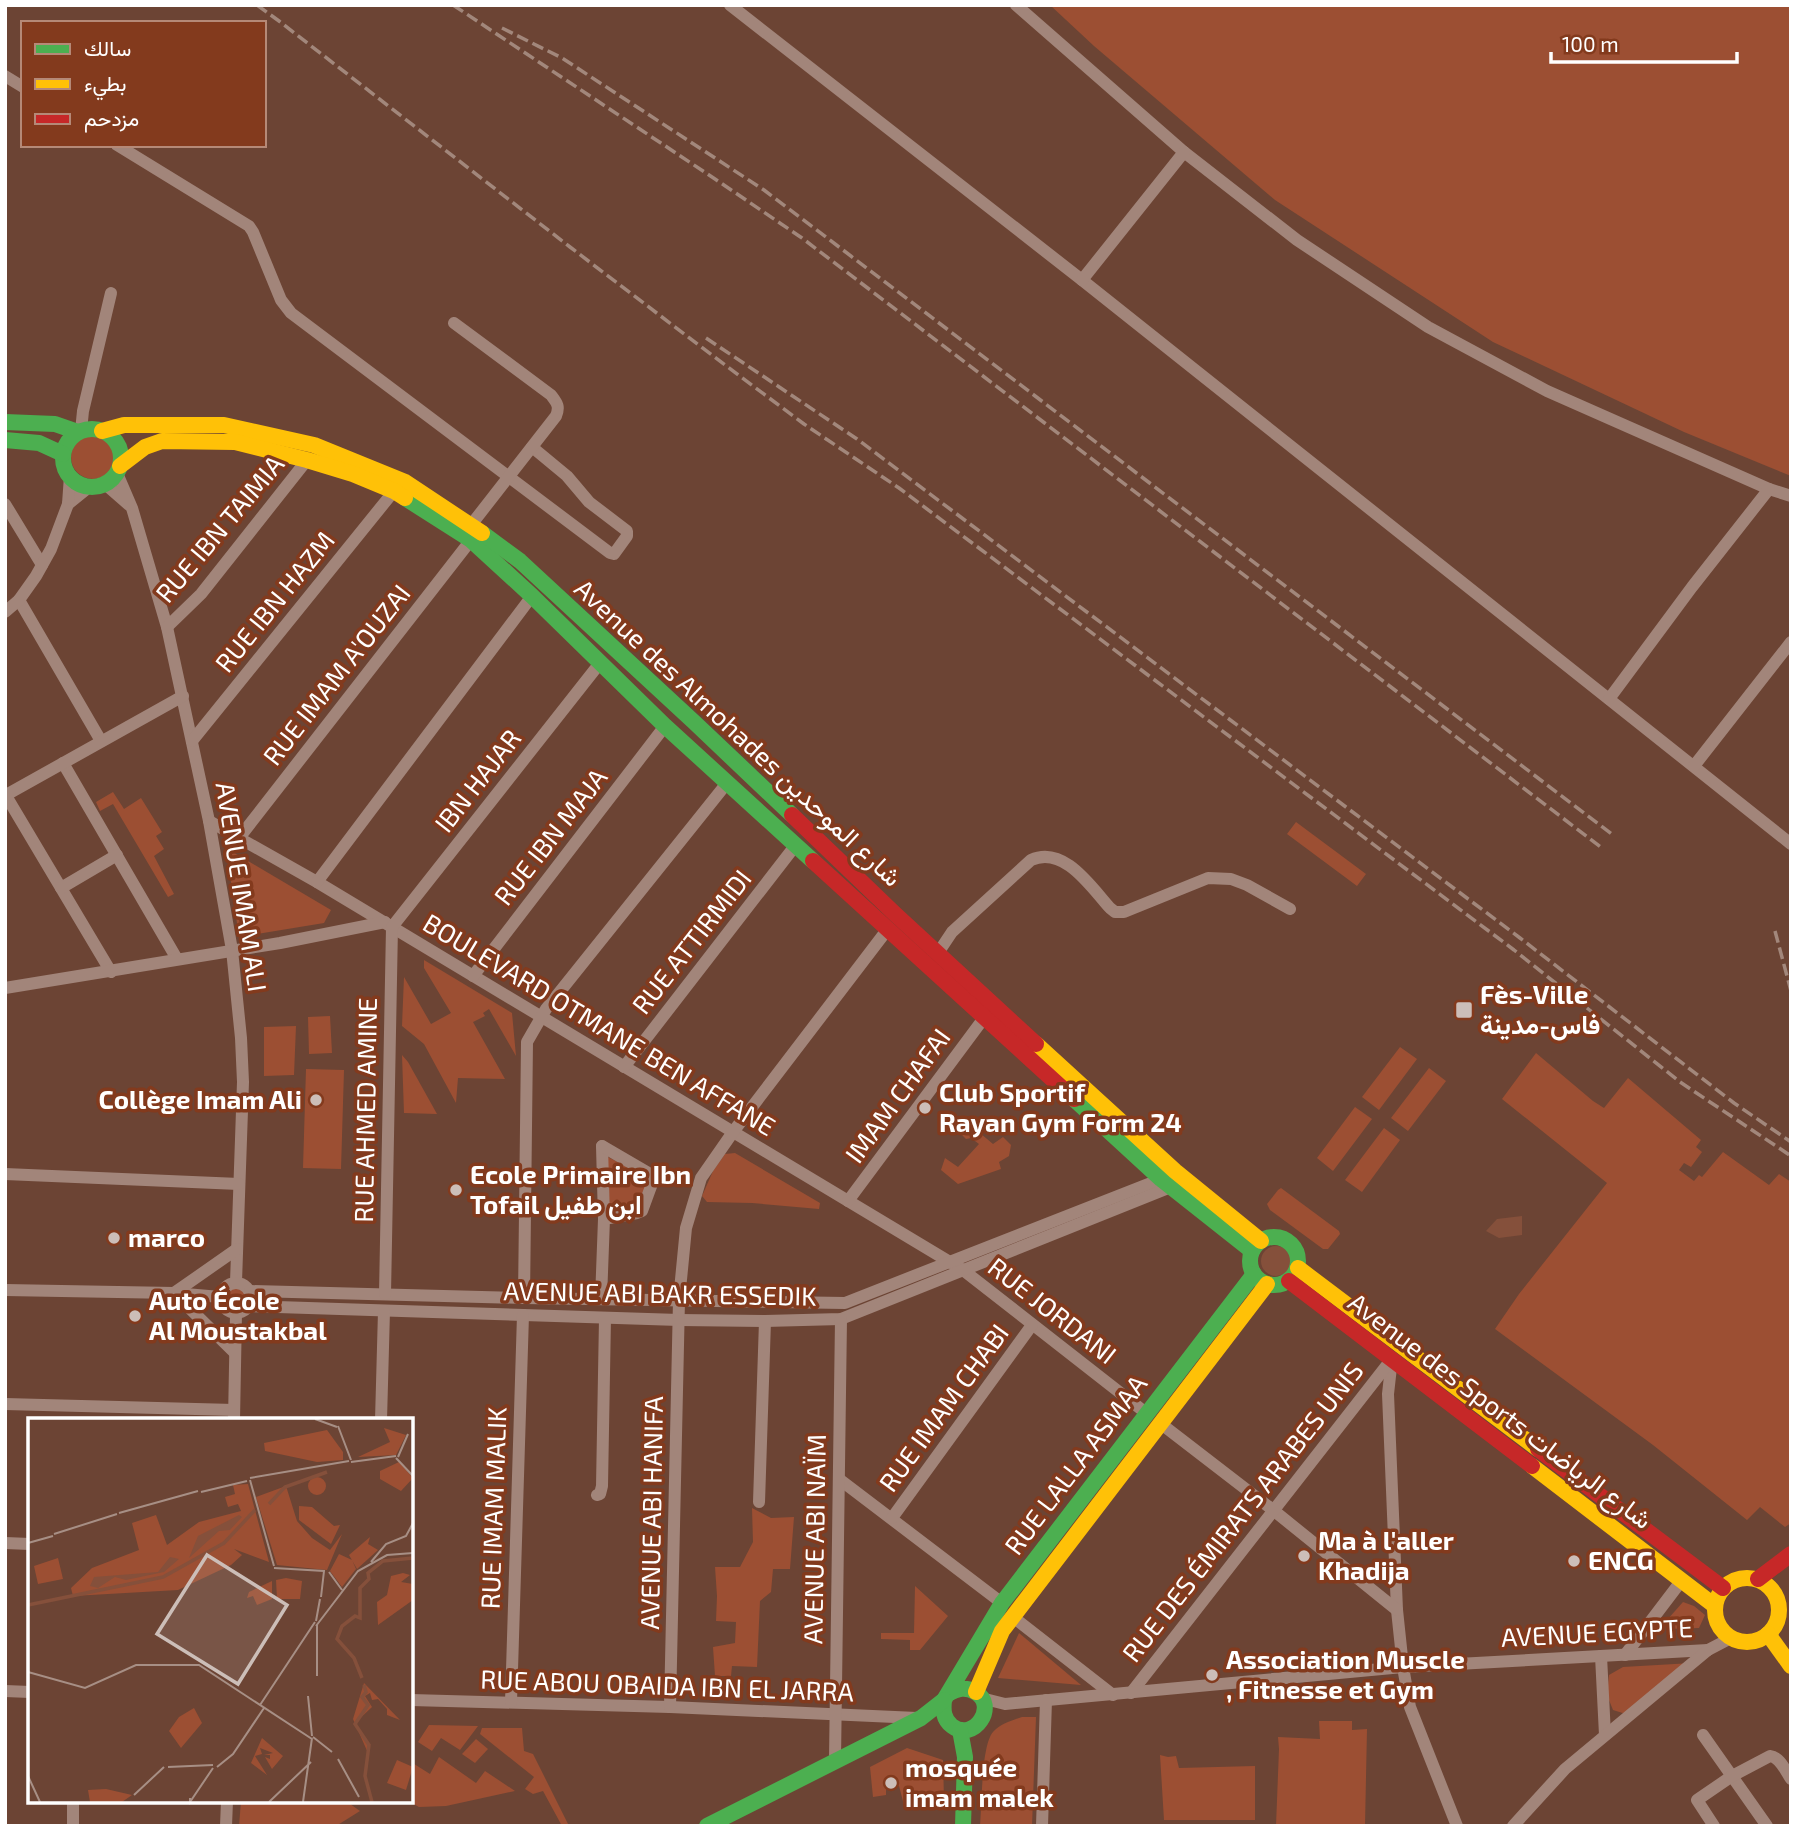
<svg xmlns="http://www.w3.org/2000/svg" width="1796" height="1831" viewBox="0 0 1796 1831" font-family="'Exo 2',Vazirmatn,sans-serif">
	<rect width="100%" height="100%" fill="#6c4434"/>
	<!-- green -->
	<g fill="#9c4f33">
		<polygon points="1050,5 1791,5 1791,476 1684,432 1493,342 1275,200 1094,46"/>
		<circle cx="93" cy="457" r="22"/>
		<polygon points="113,792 124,809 141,798 162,832 156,836 164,849 154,856 174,894 168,897 113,804 100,811 96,802"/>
		<polygon points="1296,822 1366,874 1357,886 1287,834"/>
		<polygon points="226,848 331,910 324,923 239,937"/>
		<polygon points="424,960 512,1013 516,1056 489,1009 483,1013 485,1016 473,1022 505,1079 458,1078 456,1103 424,1044 402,1026 404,977 431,1024 451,1013 424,968"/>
		<polygon points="330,1016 332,1053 309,1054 308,1017"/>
		<polygon points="296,1026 294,1075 264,1076 264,1027"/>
		<polygon points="1400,1047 1417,1059 1379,1110 1362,1097"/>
		<polygon points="1536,1053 1593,1101 1604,1108 1628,1078 1701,1140 1696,1147 1702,1152 1691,1167 1684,1163 1679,1170 1694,1181 1699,1175 1702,1177 1723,1152 1769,1185 1779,1174 1791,1182 1791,1523 1785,1527 1760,1507 1747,1520 1653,1445 1495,1329 1519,1294 1607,1183 1502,1099"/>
		<polygon points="402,1055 408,1062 437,1114 404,1113"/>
		<polygon points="1429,1068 1446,1081 1408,1131 1391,1118"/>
		<polygon points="306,1069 344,1070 341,1169 303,1168"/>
		<polygon points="1355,1107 1372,1119 1333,1171 1317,1158"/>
		<polygon points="968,1123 993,1144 1003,1137 1011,1145 1009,1156 999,1162 1001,1169 958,1184 941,1170 945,1158 958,1167 979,1144 971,1138 966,1139 958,1131"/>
		<polygon points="1384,1128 1400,1140 1362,1192 1345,1180"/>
		<polygon points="735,1153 820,1203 819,1209 752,1203 707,1202 702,1196 713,1171 725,1154"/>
		<polygon points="606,1156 650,1179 637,1210 604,1216"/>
		<polygon points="1281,1188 1339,1231 1340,1234 1328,1249 1323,1249 1270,1210 1267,1204 1278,1190"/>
		<circle cx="236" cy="1298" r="11"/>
		<polygon points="752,1508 771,1518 794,1517 790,1569 773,1569 771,1592 760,1601 757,1667 732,1666 731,1676 715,1676 713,1647 735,1643 736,1622 716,1621 717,1596 715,1567 740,1567 753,1542"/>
		<polygon points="915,1586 948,1616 920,1650 910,1650 910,1640 881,1639 881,1633 914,1633"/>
		<polygon points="1683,1602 1694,1606 1705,1615 1699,1628 1667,1629 1667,1620"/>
		<polygon points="1019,1633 1081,1685 998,1678"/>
		<polygon points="1692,1663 1629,1715 1613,1710 1607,1695 1609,1675 1623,1667"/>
		<path d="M1022 1717H1036L1032 1826H980C982 1806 981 1746 993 1732 1000 1724 1013 1720 1022 1717Z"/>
		<polygon points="1319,1721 1352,1721 1352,1730 1367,1729 1365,1826 1276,1826 1279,1749 1278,1737 1320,1739"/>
		<polygon points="429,1725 478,1726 460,1750 441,1738 432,1751 418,1742"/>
		<polygon points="482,1728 522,1728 524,1751 533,1754 569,1826 562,1826 543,1791 533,1794 525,1789 534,1777 480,1734"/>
		<polygon points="476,1739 488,1749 475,1763 462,1754"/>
		<polygon points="907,1748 943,1760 944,1800 904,1805 899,1786 886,1788 886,1795 873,1797 870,1767"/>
		<polygon points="1160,1755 1168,1757 1176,1756 1179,1768 1255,1766 1255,1820 1164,1820"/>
		<polygon points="439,1757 476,1783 485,1771 515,1791 446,1806 419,1807 408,1801 411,1801 411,1762 430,1774"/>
		<polygon points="241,1801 346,1801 360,1811 336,1826 239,1826"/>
	</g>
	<!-- water -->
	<g fill="#85503b">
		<polygon points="1522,1216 1522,1235 1499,1238 1486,1231 1497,1219"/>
		<circle cx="1276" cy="1261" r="15"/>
	</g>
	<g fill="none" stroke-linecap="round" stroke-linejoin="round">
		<!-- street -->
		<g stroke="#a2857a" stroke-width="12">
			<polyline points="730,5 1082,280 1791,844"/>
			<polyline points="1016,5 1184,152 1297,240 1428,327 1547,391 1769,489 1791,496"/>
			<polyline points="5,76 23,87"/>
			<polyline points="117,145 249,226 253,232 281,300 291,313 610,553 614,554 627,536 627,531 589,502 567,476 532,447"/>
			<polyline points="1082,280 1184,152"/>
			<path d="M454 323 551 395C557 403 560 406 556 416L471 525"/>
			<polyline points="81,431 83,411 111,293"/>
			<polyline points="117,473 132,508 167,627 209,821 232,950 241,1038 243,1082 236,1282"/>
			<polyline points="105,484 129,505"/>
			<polyline points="5,504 42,565"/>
			<polyline points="68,504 89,487"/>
			<polyline points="19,600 101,741"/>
			<polyline points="5,612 19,600 36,576 51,549 68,504 70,476"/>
			<polyline points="167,627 201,594 307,460"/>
			<polyline points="1609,699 1692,587 1769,489"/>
			<polyline points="192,741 394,491"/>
			<polyline points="63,763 177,959"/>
			<polyline points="1694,766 1791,642"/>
			<polyline points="5,794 111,972"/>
			<polyline points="6,795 183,696"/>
			<polyline points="209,821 317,882 963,1270 1146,1413"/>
			<polyline points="239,838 471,540"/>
			<polyline points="317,882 532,596"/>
			<polyline points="61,888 117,855"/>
			<path d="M938 953 952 932 1031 860C1064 845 1091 887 1110 908L1115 912H1124L1208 878 1231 879 1247 885 1290 909"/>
			<polyline points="473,976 665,726"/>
			<polyline points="5,988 280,943 385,922"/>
			<polyline points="624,1067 795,846"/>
			<polyline points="602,1146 604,1219"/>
			<polyline points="5,1174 239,1184"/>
			<polyline points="848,1201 984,1018"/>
			<circle cx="236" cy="1298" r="15"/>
			<polyline points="5,1290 174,1293 220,1297"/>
			<polyline points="250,1291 524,1298 845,1303 1161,1179"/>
			<polyline points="385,1294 392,927 600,663"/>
			<polyline points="524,1298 527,1042 546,1009 727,783"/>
			<polyline points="601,1299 604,1219 637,1213 642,1211 653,1181 650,1174 602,1146"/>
			<polyline points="249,1306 679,1320 765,1321 841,1319 1171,1187"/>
			<polyline points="235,1353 174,1293 237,1249"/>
			<polyline points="1392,1358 1388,1394 1397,1610 1403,1667 1410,1707 1457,1826"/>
			<polyline points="5,1404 234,1410"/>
			<polyline points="234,1420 236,1313"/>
			<polyline points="381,1420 384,1311"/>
			<polyline points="1160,1423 1273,1510 1397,1610"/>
			<polyline points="839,1479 1002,1603"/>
			<polyline points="597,1495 600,1494 602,1486 605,1318"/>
			<polyline points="759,1502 765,1321"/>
			<polyline points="892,1518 1032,1325"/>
			<polyline points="5,1543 30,1544"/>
			<polyline points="1013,1617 1113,1695"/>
			<polyline points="1625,1655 1682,1580"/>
			<polyline points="1601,1656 1605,1735"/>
			<polyline points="5,1691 30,1692"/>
			<polyline points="1131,1693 1391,1360"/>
			<polyline points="981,1698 1005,1704 1403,1667 1708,1650"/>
			<polyline points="411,1700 670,1707 917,1718"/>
			<polyline points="511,1702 523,1315"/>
			<polyline points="670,1707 679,1300 686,1228 701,1178 733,1132 887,930"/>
			<polyline points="1703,1735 1767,1826"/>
			<polyline points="835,1760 841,1319"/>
			<polyline points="73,1826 73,1801"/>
			<polyline points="226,1826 227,1801"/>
			<polyline points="1042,1826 1046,1700"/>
			<polyline points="1513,1826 1565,1769 1708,1650 1731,1638"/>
			<path d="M1714 1826 1697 1800 1732 1776 1770 1756C1780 1757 1785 1770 1791 1779"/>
		</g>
		<!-- fast -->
		<g stroke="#4caf50" stroke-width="16">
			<polyline points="5,422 55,424 78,432"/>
			<circle cx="92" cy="458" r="29"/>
			<polyline points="5,440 39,443 63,454"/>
			<polyline points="405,498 471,540 532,596 665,726 813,861"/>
			<polyline points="482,533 520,561 694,722 792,815"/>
			<polyline points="1074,1099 1161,1179 1252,1251"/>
			<circle cx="1274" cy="1261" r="24"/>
			<path d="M948 1694C957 1689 965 1686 975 1692 999 1705 974 1743 952 1726 943 1719 943 1710 944 1700L1002 1603 1254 1274"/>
			<polyline points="960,1730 965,1757 963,1826"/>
			<polyline points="707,1826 921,1718 944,1700"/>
		</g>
		<!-- slow -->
		<g stroke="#ffc107" stroke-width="16">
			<polyline points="102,431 124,425 224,425 314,445 405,482 482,533"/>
			<polyline points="120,466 145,447 162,441 235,442 307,460 353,474 394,491 405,498"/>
			<polyline points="1036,1044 1175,1171 1261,1241"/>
			<polyline points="1298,1268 1538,1449"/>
			<polyline points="1532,1466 1715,1606"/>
			<circle cx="1747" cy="1610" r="32"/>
			<polyline points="1768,1634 1791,1666"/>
			<polyline points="976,1692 1002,1631 1267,1284"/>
		</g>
		<!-- jam -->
		<g stroke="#c62828" stroke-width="16">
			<polyline points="792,815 895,914 1036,1044"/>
			<polyline points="813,861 1074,1099"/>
			<polyline points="1289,1281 1532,1466"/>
			<polyline points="1538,1449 1723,1588"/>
			<polyline points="1758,1579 1791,1554"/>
		</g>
		<!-- rail -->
		<g stroke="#a2877b" stroke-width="3.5" stroke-dasharray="12 5" stroke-linecap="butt">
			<polyline points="257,5 279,21 570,247 725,365 804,424 899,488 1514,950 1680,1082 1791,1156"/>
			<polyline points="453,5 715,179 802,238 1602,848"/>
			<polyline points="502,28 562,58 764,190 1613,835"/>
			<polyline points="706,338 857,439 1520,938 1734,1103 1791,1142"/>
			<polyline points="1775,931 1791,991"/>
		</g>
	</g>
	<!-- markers -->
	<g fill="#ccbeb8" stroke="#833a1d" stroke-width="2.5">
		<rect x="1455" y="1001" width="18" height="18" rx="3.5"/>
		<circle cx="316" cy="1100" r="7"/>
		<circle cx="925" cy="1108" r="7"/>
		<circle cx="456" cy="1190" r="7"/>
		<circle cx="114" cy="1238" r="7"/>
		<circle cx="135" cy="1316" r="7"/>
		<circle cx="1304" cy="1556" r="7"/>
		<circle cx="1574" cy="1561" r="7"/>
		<circle cx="1212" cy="1675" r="7"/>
		<circle cx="891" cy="1783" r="7"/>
	</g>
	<g text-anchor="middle" stroke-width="7" stroke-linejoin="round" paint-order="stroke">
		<!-- street labels -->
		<g font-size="26" fill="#fff" stroke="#833a1d">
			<text transform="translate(220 529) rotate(-50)" y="9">RUE IBN TAIMIA</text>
			<text transform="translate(275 602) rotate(-51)" y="9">RUE IBN HAZM</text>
			<text transform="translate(337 675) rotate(-52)" y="9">RUE IMAM A'OUZAI</text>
			<text transform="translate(738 733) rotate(43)" y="9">Avenue des Almohades شارع الموحدين</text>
			<text transform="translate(478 781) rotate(-52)" y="9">IBN HAJAR</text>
			<text transform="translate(551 837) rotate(-52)" y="9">RUE IBN MAJA</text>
			<text transform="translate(241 887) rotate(81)" y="9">AVENUE IMAM ALI</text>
			<text transform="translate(692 942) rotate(-52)" y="9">RUE ATTIRMIDI</text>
			<text transform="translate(599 1025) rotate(31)" y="9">BOULEVARD OTMANE BEN AFFANE</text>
			<text transform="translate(898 1096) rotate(-54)" y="9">IMAM CHAFAI</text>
			<text transform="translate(366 1110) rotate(-89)" y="9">RUE AHMED AMINE</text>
			<text transform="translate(660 1294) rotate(1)" y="9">AVENUE ABI BAKR ESSEDIK</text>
			<text transform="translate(1052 1311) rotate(38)" y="9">RUE JORDANI</text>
			<text transform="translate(944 1408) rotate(-54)" y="9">RUE IMAM CHABI</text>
			<text transform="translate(1500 1411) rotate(37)" y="9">Avenue des Sports شارع الرياضات</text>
			<text transform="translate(1076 1465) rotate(-53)" y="9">RUE LALLA ASMAA</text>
			<text transform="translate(494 1508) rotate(-88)" y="9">RUE IMAM MALIK</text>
			<text transform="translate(1243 1512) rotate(-52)" y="9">RUE DES ÉMIRATS ARABES UNIS</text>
			<text transform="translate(652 1513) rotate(-89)" y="9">AVENUE ABI HANIFA</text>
			<text transform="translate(815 1539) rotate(-89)" y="9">AVENUE ABI NAÏM</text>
			<text transform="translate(1597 1633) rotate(-3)" y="9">AVENUE EGYPTE</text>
			<text transform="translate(667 1686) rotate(2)" y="9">RUE ABOU OBAIDA IBN EL JARRA</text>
		</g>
		<!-- poi labels -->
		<g font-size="26" font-weight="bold" fill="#fff" stroke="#833a1d" text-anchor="start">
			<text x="1480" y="1004">Fès-Ville<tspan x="1480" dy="30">فاس-مدينة</tspan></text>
			<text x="939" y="1102">Club Sportif<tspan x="939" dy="30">Rayan Gym Form 24</tspan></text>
			<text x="302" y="1109" text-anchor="end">Collège Imam Ali</text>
			<text x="470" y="1184">Ecole Primaire Ibn<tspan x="470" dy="30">Tofail ابن طفيل</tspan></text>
			<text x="128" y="1247">marco</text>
			<text x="149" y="1310">Auto École<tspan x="149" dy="30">Al Moustakbal</tspan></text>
			<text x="1318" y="1550">Ma à l'aller<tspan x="1318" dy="30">Khadija</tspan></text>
			<text x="1588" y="1570">ENCG</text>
			<text x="1226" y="1669">Association Muscle<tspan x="1226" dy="30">, Fitnesse et Gym</tspan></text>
			<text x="905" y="1777">mosquée<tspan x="905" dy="30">imam malek</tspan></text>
		</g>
	</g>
	<!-- overview -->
	<g transform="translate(28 1418)">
		<rect width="385" height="385" fill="#6c4434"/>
		<path d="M356 10 378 17 368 37 330 39 362 24ZM299 12 315 34V42L289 44 237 33 236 25ZM371 44 385 60 373 73 352 61V53ZM280 68a9 9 0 1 1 18 0a9 9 0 1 1-18 0ZM220 66 241 144 206 131 214 137 203 147 150 172 45 178 43 170 64 150 111 132 104 105 128 97 139 127 171 104 213 93 210 86 200 89 197 79 207 76 205 67ZM258 68 269 103 284 120 302 132 314 116 299 152 249 147 228 79ZM271 88 284 89 306 108 312 107 303 126 271 102ZM342 119 340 126 350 132 329 151 321 137ZM311 136 324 142 328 151 314 169 302 153ZM30 140 35 161 10 166 6 148ZM375 155 382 157 373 164 385 166V182L350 207 349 184 359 177 363 158ZM258 160 274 163 272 181H249L248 162ZM244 163V181L229 187 225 178 219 180 221 174ZM336 265 372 302 359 297V291L350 281 344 282 342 275 337 278 344 289 327 305 341 325 340 335 325 301ZM166 290 174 305 153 330 141 313 151 299ZM234 320 255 338 244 351 237 339 242 341V337H236L245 335 232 330 234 336 227 338 239 357 223 345ZM369 342 385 349 378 372 359 365ZM78 371 104 377 94 384H62L60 372Z" fill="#9c4f33"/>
		<path d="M211 97 214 99 202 112 191 113 161 140 170 118ZM142 139 151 141 136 154 98 162 87 159 70 170 62 168 66 159 130 154Z" fill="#85503b"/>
		<path fill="none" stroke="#85503b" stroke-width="3.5" d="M241 86 257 69 299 54M0 187 135 159 196 125 227 92M334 260 326 240 309 221 314 208 327 198 332 200V170L341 161 340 155 355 143 385 140M336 267 338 274 334 279 340 287 327 306 341 327 337 358 344 384"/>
		<path fill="none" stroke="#a78f85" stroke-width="2" d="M287 1 309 9M310 8 323 42M370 39 380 16M368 40 385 58M323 44 368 38M222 60 321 43M222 62 246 148M173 74 219 63M91 95 170 73M26 116 89 96M0 125 25 118M343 144 358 126 378 118 385 105M246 150 296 153 293 179M301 154 314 172M288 203 292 181M288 208 330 153 359 137 385 135M0 254 57 270 108 247H171L284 321M289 258V207M280 278 284 318M232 287 287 204M285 319 304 334M310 341 331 379M140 349 185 347M189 349 205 336 236 290M0 358 12 384M106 377 136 349M162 380V384L185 350M241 384 283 344M275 384 284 320"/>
		<path fill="#ccbeb8" fill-opacity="0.15" stroke="#ccbeb8" stroke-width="3.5" d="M179 137 259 187 210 266 129 216Z"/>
		<rect width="385" height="385" fill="none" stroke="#fff" stroke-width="3.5"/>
	</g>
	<!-- border -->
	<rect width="1796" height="1831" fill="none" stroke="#ffffff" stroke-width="14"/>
	<!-- legend -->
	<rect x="21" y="21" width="245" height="126" fill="#833a1d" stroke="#b58977" stroke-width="2"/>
	<rect x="35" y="44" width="35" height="10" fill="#4caf50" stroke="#b58977" stroke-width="2"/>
	<text x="84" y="56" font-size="21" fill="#ffffff">سالك</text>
	<rect x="35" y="79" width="35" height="10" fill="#ffc107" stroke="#b58977" stroke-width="2"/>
	<text x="84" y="91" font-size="21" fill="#ffffff">بطيء</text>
	<rect x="35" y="114" width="35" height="10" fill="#c62828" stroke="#b58977" stroke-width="2"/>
	<text x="84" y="126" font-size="21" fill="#ffffff">مزدحم</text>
	<!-- scale -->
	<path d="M1551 52v10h186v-10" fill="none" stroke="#ffffff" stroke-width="3.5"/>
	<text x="1562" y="52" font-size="21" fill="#ffffff" stroke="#833a1d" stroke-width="5" paint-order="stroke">100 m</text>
</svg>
